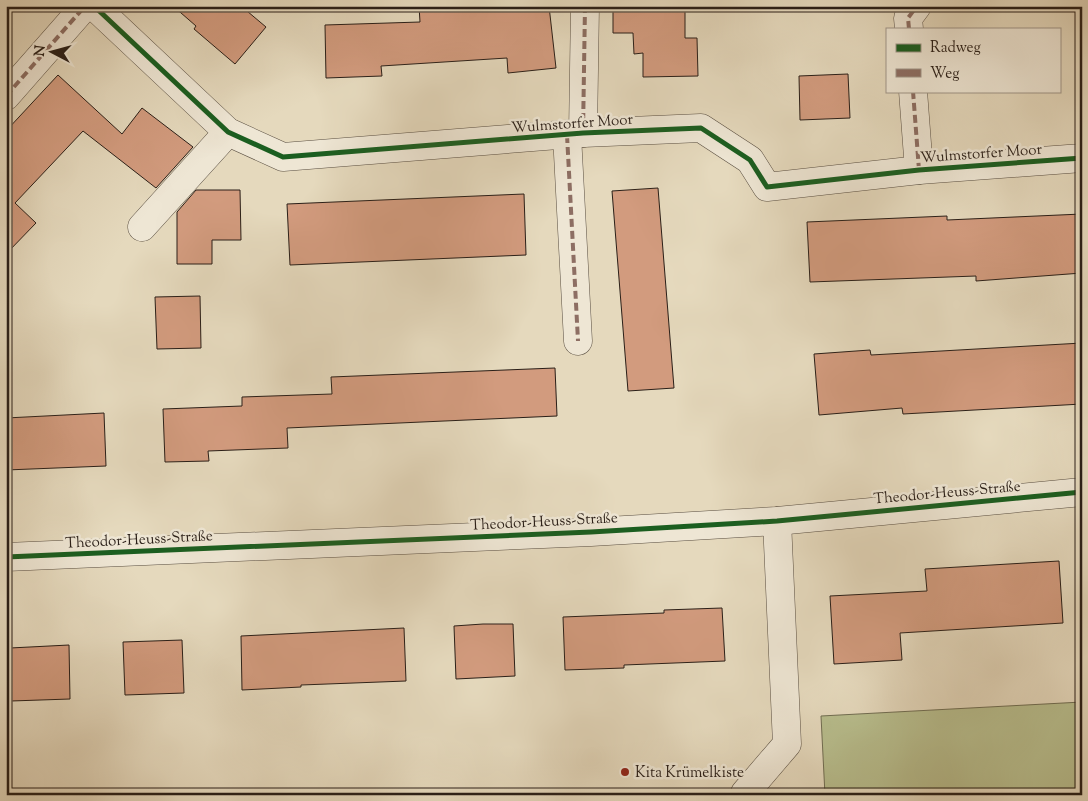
<svg xmlns="http://www.w3.org/2000/svg" width="1088" height="801" viewBox="0 0 1088 801" font-family="'Sorts Mill Goudy',serif">
	<rect width="100%" height="100%" fill="#e5d9bd"/>
	<filter id="stains"><feTurbulence type="fractalNoise" baseFrequency=".004" numOctaves="4"/><feColorMatrix values="0 0 0 0 .2 0 0 0 0 .09 0 0 0 0 .02 0 0 0 .5 -.17"/></filter>
	<radialGradient id="worn" r=".72"><stop offset=".6" stop-color="#630" stop-opacity="0"/><stop offset="1" stop-color="#630" stop-opacity=".3"/></radialGradient>
	<!-- green -->
	<polygon fill="#b8be8e" stroke="#716e53" points="1082,702 1082,795 825,795 821,716"/>
	<!-- building -->
	<g fill="#d29b7e" stroke="#2a1f18">
		<polygon points="173,6 241,6 266,27 235,64 194,29 196,26"/>
		<polygon points="419,6 549,6 556,68 508,73 507,58 381,66 382,76 326,78 325,25 420,22"/>
		<polygon points="613,6 685,6 685,38 697,38 698,76 643,77 643,53 634,54 633,33 613,33"/>
		<polygon points="848,74 850,118 800,120 799,76"/>
		<polygon points="58,75 122,134 142,108 193,147 156,188 83,131 15,203 36,223 6,254 6,131"/>
		<polygon points="658,188 674,388 628,391 612,191"/>
		<polygon points="196,190 240,190 241,240 212,240 212,264 177,264 177,212"/>
		<polygon points="524,194 526,255 290,265 287,204"/>
		<polygon points="1082,214 1082,273 976,281 976,276 810,282 807,222 947,216 947,220"/>
		<polygon points="200,296 201,348 157,349 155,297"/>
		<polygon points="1082,343 1082,404 903,414 902,408 819,415 814,354 870,350 871,355"/>
		<polygon points="555,368 557,416 287,428 288,448 208,451 209,461 165,462 163,409 242,406 242,397 332,394 331,377"/>
		<polygon points="104,413 106,466 6,470 6,418"/>
		<polygon points="1059,561 1063,623 900,633 902,660 834,664 830,596 927,591 925,569"/>
		<polygon points="722,608 725,661 624,665 624,668 565,670 563,617 664,613 664,610"/>
		<polygon points="483,624 513,624 515,676 456,679 454,626"/>
		<polygon points="404,628 406,681 301,685 301,687 242,690 241,636"/>
		<polygon points="182,640 184,693 125,695 123,642"/>
		<polygon points="69,645 70,699 11,701 10,648"/>
	</g>
	<g fill="none" stroke-linecap="round" stroke-linejoin="round">
		<defs>
			<g id="minor">
				<polyline points="94,6 228,132 283,157 583,133 701,128 750,160 767,187 919,170 1082,158"/>
				<polyline points="909,29 908,18 917,6"/>
				<polyline points="913,91 919,170"/>
				<polyline points="6,96 85,6"/>
				<polyline points="583,133 585,6"/>
				<polyline points="567,135 578,341"/>
				<polyline points="142,227 228,132"/>
				<polyline points="6,557 591,532 777,521 1082,492"/>
				<polyline points="745,793 787,744 777,521"/>
			</g>
		</defs>
		<!-- minor casing -->
		<use href="#minor" stroke="#594e41" stroke-width="29"/>
		<!-- minor -->
		<use href="#minor" stroke="#eee6d4" stroke-width="28"/>
		<!-- quiet -->
		<g stroke="#8d6e63" stroke-width="4" stroke-dasharray="8 4" stroke-linecap="butt">
			<polyline points="909,29 908,18 917,6"/>
			<polyline points="913,91 919,170"/>
			<polyline points="6,96 85,6"/>
			<polyline points="583,133 585,6"/>
			<polyline points="567,135 578,341"/>
		</g>
		<defs>
			<g id="cycleway">
				<polyline points="94,6 228,132 283,157 583,133 701,128 750,160 767,187 919,170 1082,158"/>
				<polyline points="6,557 591,532 777,521 1082,492"/>
			</g>
		</defs>
		<!-- cycleway casing -->
		<use href="#cycleway" stroke="#eee6d4" stroke-width="8"/>
		<!-- cycleway -->
		<use href="#cycleway" stroke="#1b5e20" stroke-width="5"/>
	</g>
	<!-- markers -->
	<circle fill="#8f2418" stroke="#eee6d4" stroke-width="2" cx="625" cy="772" r="5"/>
	<g text-anchor="middle" stroke-width="5" stroke-linejoin="round" paint-order="stroke">
		<!-- street labels -->
		<g font-size="15" fill="#2a1f18" stroke="#eee6d4">
			<text transform="translate(572 123) rotate(-4)" y="5">Wulmstorfer Moor</text>
			<text transform="translate(981 153) rotate(-4)" y="5">Wulmstorfer Moor</text>
			<text transform="translate(947 492) rotate(-5)" y="5">Theodor-Heuss-Straße</text>
			<text transform="translate(544 521) rotate(-3)" y="5">Theodor-Heuss-Straße</text>
			<text transform="translate(139 539) rotate(-3)" y="5">Theodor-Heuss-Straße</text>
		</g>
		<!-- poi labels -->
		<g font-size="15" fill="#2a1f18" stroke="#eee6d4" text-anchor="start">
			<text x="635" y="777">Kita Krümelkiste</text>
		</g>
	</g>
	<!-- margin -->
	<rect width="1088" height="801" fill="none" stroke="#e5d9bd" stroke-width="25"/>
	<rect x="8" y="8" width="1073" height="786" fill="none" stroke="#2a1f18" stroke-width="2.5"/>
	<rect x="12" y="12" width="1063" height="776" fill="none" stroke="#2a1f18"/>
	<!-- legend -->
	<rect x="886" y="28" width="175" height="65" fill="#eee6d4" stroke="#a09689"/>
	<rect x="896" y="44" width="25" height="8" fill="#1b5e20" stroke="#a09689"/>
	<text x="930" y="52" font-size="15" fill="#2a1f18">Radweg</text>
	<rect x="896" y="69" width="25" height="8" fill="#8d6e63" stroke="#a09689"/>
	<text x="930" y="78" font-size="15" fill="#2a1f18">Weg</text>
	<!-- north arrow -->
	<g transform="translate(52 52) rotate(276)" stroke="#eee6d4" stroke-width="4" paint-order="stroke">
	<path d="M0-4L9 19L0 12L-9 19Z" fill="#2a1f18"/>
	<text y="-8" font-size="14" font-weight="bold" text-anchor="middle" fill="#2a1f18">N</text>
	</g>
	<rect width="100%" height="100%" filter="url(#stains)"/>
	<rect width="100%" height="100%" fill="url(#worn)"/>
</svg>
